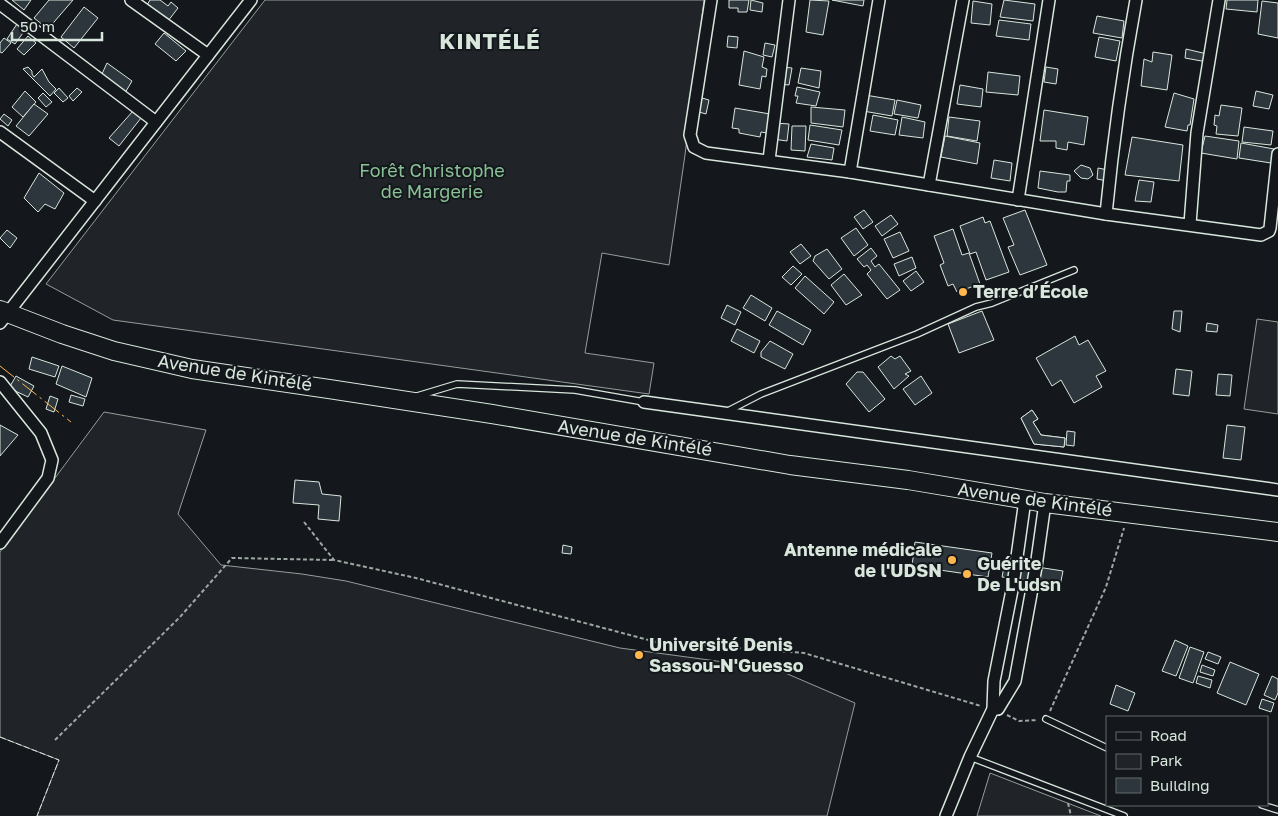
<svg xmlns="http://www.w3.org/2000/svg" width="1278" height="816" viewBox="0 0 1278 816" font-family="'Golos Text',sans-serif">
	<rect width="100%" height="100%" fill="#14181c"/>
	<!-- green -->
	<g fill="#202428" stroke="#939e99">
		<polygon points="265,0 704,0 685,155 669,265 602,253 585,353 654,363 649,394 113,320 46,284"/>
		<polygon points="1257,319 1278,322 1278,414 1244,409"/>
		<polygon points="104,412 206,430 178,514 221,565 302,574 346,581 620,648 776,669 855,703 827,816 37,816 59,760 0,737 0,552"/>
		<polygon points="990,773 1101,816 977,816"/>
	</g>
	<!-- building -->
	<g fill="#2c363c" stroke="#d8e6dc">
		<polygon points="12,0 31,0 24,10"/>
		<polygon points="49,0 73,0 48,29 34,18"/>
		<polygon points="150,0 160,0 168,6 171,2 178,8 168,21 147,5"/>
		<polygon points="729,0 749,0 747,12 738,12 738,8 729,8"/>
		<polygon points="751,0 763,3 762,12 750,10"/>
		<polygon points="810,0 829,1 823,35 806,32"/>
		<polygon points="832,0 864,0 863,6"/>
		<polygon points="1004,0 1035,4 1033,21 1000,17"/>
		<polygon points="1227,0 1258,0 1257,12 1226,9"/>
		<polygon points="973,1 992,4 990,25 971,23"/>
		<polygon points="1262,1 1278,3 1278,38 1258,34"/>
		<polygon points="84,7 98,18 74,48 61,37"/>
		<polygon points="1097,16 1124,21 1122,38 1093,33"/>
		<polygon points="999,20 1031,24 1029,40 996,36"/>
		<polygon points="17,24 25,30 15,44 7,39"/>
		<polygon points="164,33 186,51 176,61 155,44"/>
		<polygon points="28,36 36,43 24,55 17,49"/>
		<polygon points="728,36 738,37 737,48 727,47"/>
		<polygon points="1099,37 1120,41 1116,61 1095,57"/>
		<polygon points="4,38 11,43 2,53 0,52 0,43"/>
		<polygon points="765,43 775,45 772,57 763,55"/>
		<polygon points="1186,49 1207,54 1207,62 1185,58"/>
		<polygon points="744,51 764,57 762,67 767,69 766,77 762,76 760,89 739,85"/>
		<polygon points="1153,52 1172,55 1167,90 1141,86 1144,59 1152,62"/>
		<polygon points="107,63 132,81 125,93 101,76"/>
		<polygon points="28,67 32,71 32,74 34,77 42,69 49,82 56,89 50,96 23,69"/>
		<polygon points="782,67 792,68 789,85 779,84"/>
		<polygon points="1046,67 1058,69 1056,84 1044,82"/>
		<polygon points="801,68 821,71 819,88 798,83"/>
		<polygon points="988,72 1020,76 1018,95 986,92"/>
		<polygon points="960,85 983,89 981,107 957,104"/>
		<polygon points="797,87 820,92 816,106 796,103 798,96 795,96"/>
		<polygon points="59,88 68,98 63,102 54,93"/>
		<polygon points="77,88 82,92 73,101 69,96"/>
		<polygon points="25,91 36,102 23,117 12,107"/>
		<polygon points="1256,91 1273,95 1269,109 1253,106"/>
		<polygon points="43,93 52,102 46,107 38,98"/>
		<polygon points="1174,93 1194,99 1190,125 1188,125 1187,131 1165,127"/>
		<polygon points="865,95 895,100 892,116 863,111"/>
		<polygon points="702,98 709,100 706,114 699,112"/>
		<polygon points="897,100 921,105 918,118 894,114"/>
		<polygon points="34,104 48,114 29,136 16,126"/>
		<polygon points="1221,105 1242,108 1238,136 1216,134 1217,126 1214,125 1215,115 1219,116"/>
		<polygon points="811,107 845,110 843,127 811,123"/>
		<polygon points="735,108 770,114 767,133 761,132 760,137 739,133 739,129 732,128"/>
		<polygon points="1044,110 1088,117 1084,145 1068,142 1067,150 1056,148 1056,141 1040,141"/>
		<polygon points="133,111 141,118 119,146 109,138"/>
		<polygon points="4,114 12,120 8,126 0,119"/>
		<polygon points="873,115 898,120 895,135 870,131"/>
		<polygon points="902,117 925,122 923,138 899,135"/>
		<polygon points="949,117 980,121 977,141 947,136"/>
		<polygon points="775,123 789,124 787,141 773,139"/>
		<polygon points="810,125 842,130 839,145 808,140"/>
		<polygon points="792,126 806,126 805,151 791,150"/>
		<polygon points="1244,127 1273,131 1271,145 1242,142"/>
		<polygon points="945,136 980,143 977,164 941,157"/>
		<polygon points="1205,136 1239,141 1237,159 1201,153"/>
		<polygon points="1132,137 1183,145 1179,181 1125,175"/>
		<polygon points="1241,143 1274,149 1271,163 1239,158"/>
		<polygon points="811,144 834,148 832,160 807,157"/>
		<polygon points="994,160 1012,163 1010,181 991,178"/>
		<polygon points="1081,165 1090,168 1093,175 1088,179 1081,178 1074,171"/>
		<polygon points="1098,168 1108,170 1107,181 1097,179"/>
		<polygon points="1040,171 1070,175 1070,181 1067,181 1066,192 1058,192 1038,188"/>
		<polygon points="39,173 64,193 55,209 45,204 38,212 24,198"/>
		<polygon points="1139,180 1154,182 1151,202 1135,201"/>
		<polygon points="864,210 873,222 863,229 854,217"/>
		<polygon points="1025,210 1047,265 1020,275 1008,247 1014,245 1003,218"/>
		<polygon points="891,215 898,224 882,236 875,226"/>
		<polygon points="983,217 985,223 990,221 1009,272 986,280 976,252 970,254 960,226"/>
		<polygon points="856,228 868,245 854,256 841,238"/>
		<polygon points="953,229 962,255 969,253 980,284 957,292 953,284 948,286 940,265 944,263 934,236"/>
		<polygon points="7,230 17,238 10,248 0,238"/>
		<polygon points="900,232 909,251 893,258 884,239"/>
		<polygon points="801,244 811,256 800,264 790,252"/>
		<polygon points="871,248 877,256 871,261 875,267 879,264 900,290 887,299 867,274 871,270 867,265 864,267 857,259"/>
		<polygon points="827,249 842,269 829,279 813,261 815,256"/>
		<polygon points="912,257 916,268 899,276 894,264"/>
		<polygon points="793,266 802,274 791,285 782,277"/>
		<polygon points="916,271 924,282 911,291 903,281"/>
		<polygon points="844,274 862,295 846,305 831,285"/>
		<polygon points="805,276 834,302 824,314 795,288"/>
		<polygon points="751,295 772,308 765,321 743,308"/>
		<polygon points="727,305 741,312 735,325 721,318"/>
		<polygon points="777,311 811,330 803,345 769,325"/>
		<polygon points="982,311 994,340 959,353 948,324"/>
		<polygon points="1174,311 1182,311 1180,332 1172,329"/>
		<polygon points="1207,323 1218,325 1217,332 1206,331"/>
		<polygon points="737,329 760,341 754,353 731,341"/>
		<polygon points="1075,336 1079,345 1088,340 1106,371 1096,376 1102,387 1074,403 1061,380 1052,386 1036,358"/>
		<polygon points="770,341 793,354 785,369 761,357 761,352"/>
		<polygon points="891,356 895,359 900,356 911,371 905,374 909,376 894,389 878,367"/>
		<polygon points="32,357 59,366 55,377 29,369"/>
		<polygon points="62,366 92,378 86,397 56,384"/>
		<polygon points="1176,369 1192,371 1189,396 1173,394"/>
		<polygon points="857,372 863,372 885,399 869,412 846,384"/>
		<polygon points="1218,374 1232,375 1230,396 1216,395"/>
		<polygon points="16,376 34,386 28,397 9,388"/>
		<polygon points="921,376 932,393 915,405 903,389"/>
		<polygon points="71,395 85,399 83,406 69,402"/>
		<polygon points="50,396 58,399 54,412 46,409"/>
		<polygon points="1032,410 1038,419 1033,422 1041,435 1065,438 1064,447 1034,444 1021,418"/>
		<polygon points="1032,410 1038,419 1033,422 1041,435 1065,438 1064,447 1034,444 1021,418"/>
		<polygon points="0,425 18,435 0,456"/>
		<polygon points="1227,425 1245,427 1241,460 1223,458"/>
		<polygon points="1067,431 1075,432 1074,446 1066,445"/>
		<polygon points="295,480 319,482 322,494 341,496 339,521 318,519 319,505 293,503"/>
		<polygon points="915,542 992,553 988,577 912,566"/>
		<polygon points="563,545 572,547 571,554 562,553"/>
		<polygon points="1005,562 1063,571 1060,586 1002,577"/>
		<polygon points="1175,640 1188,646 1176,676 1162,671"/>
		<polygon points="1190,647 1204,652 1193,683 1179,678"/>
		<polygon points="1208,652 1221,657 1218,664 1205,659"/>
		<polygon points="1230,662 1259,674 1246,705 1217,693"/>
		<polygon points="1202,665 1215,670 1213,676 1200,672"/>
		<polygon points="1198,676 1212,680 1210,688 1196,683"/>
		<polygon points="1272,676 1278,679 1278,693 1275,700 1264,695"/>
		<polygon points="1116,685 1135,693 1128,711 1110,704"/>
		<polygon points="1262,699 1274,703 1271,712 1259,708"/>
	</g>
	<g fill="none" stroke-linecap="round" stroke-linejoin="round">
		<defs>
			<g id="service">
				<polyline points="414,397 457,384 575,390 644,402"/>
				<polyline points="728,411 761,394 917,334 976,307 992,303 1074,270"/>
				<polyline points="1046,719 1107,748"/>
				<polyline points="970,757 1124,816"/>
				<polyline points="1262,805 1278,810"/>
			</g>
			<g id="minor">
				<polyline points="131,0 208,55"/>
				<polyline points="711,0 690,135 694,147 706,153 850,172 1106,214 1261,235 1269,231 1270,228 1278,154"/>
				<polyline points="0,4 156,122"/>
				<polyline points="0,132 95,201"/>
				<polyline points="769,160 789,0"/>
				<polyline points="850,172 879,0"/>
				<polyline points="929,185 963,0"/>
				<polyline points="1018,200 1049,0"/>
				<path d="M1106 214C1113 142 1123 71 1136 0"/>
				<polyline points="1190,224 1197,133 1219,0"/>
				<polyline points="0,323 251,0"/>
				<polyline points="0,382 41,433 52,460 48,478 0,543"/>
				<polyline points="644,402 1278,490"/>
				<polyline points="993,709 998,709 1015,681 1036,567 1045,503"/>
				<polyline points="946,816 970,757 993,709 994,681 1013,585 1025,500"/>
			</g>
			<polyline id="primary" points="0,310 62,334 114,351 192,369 329,389 492,414 790,465 908,480 1045,503 1278,532"/>
		</defs>
		<!-- service casing -->
		<use href="#service" stroke="#d8e6dc" stroke-width="8"/>
		<!-- minor casing -->
		<use href="#minor" stroke="#d8e6dc" stroke-width="14"/>
		<!-- primary casing -->
		<use href="#primary" stroke="#d8e6dc" stroke-width="20"/>
		<!-- path -->
		<g stroke="#9da8a2" stroke-width="2" stroke-dasharray="4 2.5" stroke-linecap="butt">
			<polyline points="304,522 334,560 416,578 656,642 804,653 981,706"/>
			<polyline points="1050,711 1106,587 1124,528"/>
			<polyline points="1007,715 1019,721 1038,720"/>
			<polyline points="55,740 180,617 232,558 334,560"/>
			<polyline points="1068,803 1071,816"/>
		</g>
		<!-- service -->
		<use href="#service" stroke="#14181c" stroke-width="5.5"/>
		<!-- minor -->
		<use href="#minor" stroke="#14181c" stroke-width="11"/>
		<!-- primary -->
		<use href="#primary" stroke="#14181c" stroke-width="18"/>
		<!-- fence -->
		<polyline stroke="#d8e6dc" stroke-width="1" stroke-dasharray="6 2.5" stroke-linecap="butt" points="0,737 59,760 37,816"/>
		<!-- power -->
		<polyline stroke="#ffb74d" stroke-width="1" stroke-dasharray="18 4 2.5 4" stroke-linecap="butt" points="0,366 71,422"/>
	</g>
	<!-- markers -->
	<g fill="#ffb74d" stroke="#14181c" stroke-width="2">
		<circle cx="963" cy="292" r="5"/>
		<circle cx="952" cy="560" r="5"/>
		<circle cx="967" cy="574" r="5"/>
		<circle cx="639" cy="655" r="5"/>
	</g>
	<g text-anchor="middle" stroke-width="4" stroke-linejoin="round" paint-order="stroke">
		<!-- park labels -->
		<g font-size="18" fill="#8ac095" stroke="#14181c">
			<text x="432" y="177">Forêt Christophe<tspan x="432" dy="21">de Margerie</tspan></text>
		</g>
		<!-- poi labels -->
		<g font-size="18" font-weight="bold" fill="#d8e6dc" stroke="#14181c" text-anchor="start">
			<text x="973" y="298">Terre d’École</text>
			<text x="942" y="556" text-anchor="end">Antenne médicale<tspan x="942" dy="21">de l'UDSN</tspan></text>
			<text x="977" y="570">Guérite<tspan x="977" dy="21">De L'udsn</tspan></text>
			<text x="649" y="651">Université Denis<tspan x="649" dy="21">Sassou-N'Guesso</tspan></text>
		</g>
		<!-- street labels -->
		<g font-size="18" fill="#d8e6dc" stroke="#14181c">
			<text transform="translate(235 373) rotate(9)" y="6">Avenue de Kintélé</text>
			<text transform="translate(635 438) rotate(9)" y="6">Avenue de Kintélé</text>
			<text transform="translate(1035 500) rotate(8)" y="6">Avenue de Kintélé</text>
		</g>
		<!-- district labels -->
		<g font-size="22" font-weight="bold" letter-spacing="1" fill="#d8e6dc" stroke="#14181c">
			<text x="490" y="49">KINTÉLÉ</text>
		</g>
	</g>
	<!-- legend -->
	<rect x="1106" y="716" width="162" height="90" fill="#14181c" stroke="#626a69"/>
	<rect x="1116" y="732" width="25" height="8" fill="#14181c" stroke="#626a69"/>
	<text x="1150" y="741" font-size="15" fill="#d8e6dc">Road</text>
	<rect x="1116" y="754" width="25" height="15" fill="#202428" stroke="#626a69"/>
	<text x="1150" y="766" font-size="15" fill="#d8e6dc">Park</text>
	<rect x="1116" y="778" width="25" height="15" fill="#2c363c" stroke="#626a69"/>
	<text x="1150" y="791" font-size="15" fill="#d8e6dc">Building</text>
	<!-- scale -->
	<path d="M12 32v8h90v-8" fill="none" stroke="#d8e6dc" stroke-width="2.5"/>
	<text x="20" y="32" font-size="15" fill="#d8e6dc" stroke="#14181c" stroke-width="4" paint-order="stroke">50 m</text>
</svg>
